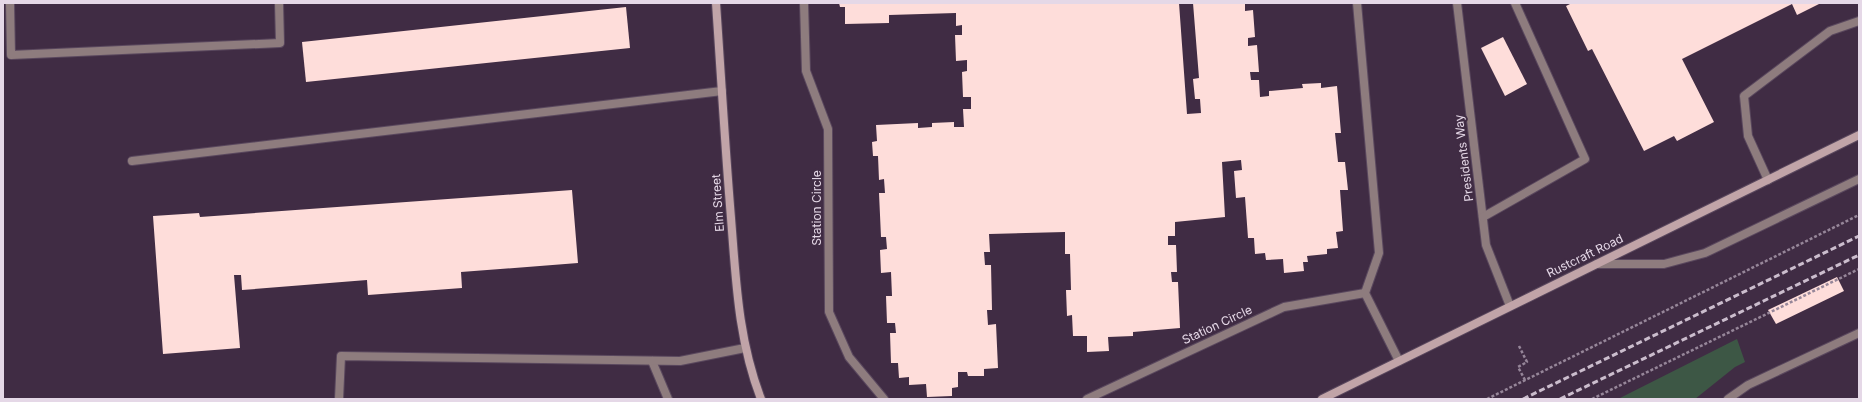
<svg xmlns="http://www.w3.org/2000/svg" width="1862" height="402" viewBox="0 0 1862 402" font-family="Inter,sans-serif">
	<rect width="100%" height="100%" fill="#402c44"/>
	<!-- green -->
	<polygon fill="#3d5745" points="1737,339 1745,362 1735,367 1695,399 1618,399"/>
	<!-- building -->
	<g fill="#feddda">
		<polygon points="839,3 1179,3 1187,114 1201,113 1200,99 1195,99 1193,79 1199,78 1193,3 1245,3 1245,11 1253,10 1255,37 1248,38 1248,46 1257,45 1259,72 1250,72 1251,80 1259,80 1260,97 1269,96 1269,91 1303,88 1302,84 1321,83 1321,88 1337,86 1341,133 1335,133 1338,162 1345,162 1348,190 1340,190 1343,231 1336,232 1338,248 1327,249 1327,254 1307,256 1308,262 1303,262 1304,271 1284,273 1283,259 1266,260 1265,253 1255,254 1254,238 1248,238 1245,197 1236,198 1234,171 1242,170 1241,160 1222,162 1225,217 1175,222 1175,236 1168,236 1168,245 1176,245 1177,272 1171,272 1172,282 1178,282 1180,328 1133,332 1133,336 1108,337 1109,351 1087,352 1087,336 1073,336 1072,315 1067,316 1066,290 1071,290 1070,254 1065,254 1065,232 989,234 990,252 984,252 985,265 991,265 992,310 987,310 988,325 996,324 998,368 984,369 984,376 968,376 967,372 958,372 958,387 952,388 952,396 927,397 926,384 909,385 909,377 899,378 898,363 891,363 890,333 896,333 895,323 887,323 886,296 892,296 891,272 881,273 880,250 887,249 886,237 881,237 879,193 885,193 884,179 879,180 878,156 873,156 872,142 877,141 876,125 918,123 918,128 932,127 932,123 954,122 954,127 964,127 963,109 971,109 971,97 963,97 962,72 967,71 967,60 956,61 955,35 962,35 962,25 956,26 956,13 889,15 889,23 845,24 845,7 840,7"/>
		<polygon points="1572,3 1821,3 1797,15 1792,4 1682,59 1714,122 1677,141 1674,136 1644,151 1592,49 1588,51 1566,6"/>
		<polygon points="626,7 630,48 306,82 302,42"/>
		<polygon points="1503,37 1527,84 1505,96 1481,48"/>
		<polygon points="572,190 578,263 461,272 462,288 368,295 367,280 242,290 241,275 234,275 240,348 163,354 153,216 199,213 200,217"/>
		<polygon points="1837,277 1844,291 1776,324 1768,310"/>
	</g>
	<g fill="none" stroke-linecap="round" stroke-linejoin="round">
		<defs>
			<g id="service">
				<polyline points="10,3 11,55 280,43 279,3"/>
				<polyline points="804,3 806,71 828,129 829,312 849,357 884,399"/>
				<polyline points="1357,3 1379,253 1365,293 1399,361"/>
				<polyline points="1457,3 1486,245 1510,306"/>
				<polyline points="132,161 722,91"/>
				<polyline points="1768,180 1748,136 1744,96 1830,31 1859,21"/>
				<polyline points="1483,217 1585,159 1515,3"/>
				<polyline points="1597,264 1664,264 1705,253 1859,179"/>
				<polyline points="652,361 668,399"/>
				<polyline points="339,399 341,356 680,361 745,348"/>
				<polyline points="1087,399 1284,307 1365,293"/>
				<polyline points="1728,399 1748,385 1859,333"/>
			</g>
			<g id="secondary">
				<path d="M716 3C721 75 725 146 731 218 736 280 738 339 761 399"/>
				<polyline points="1322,399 1859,135"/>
			</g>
		</defs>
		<!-- service casing -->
		<use href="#service" stroke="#5a485e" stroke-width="10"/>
		<!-- secondary casing -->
		<use href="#secondary" stroke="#5a485e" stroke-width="10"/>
		<!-- path -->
		<g stroke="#968699" stroke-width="2.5" stroke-dasharray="3 2" stroke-linecap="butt">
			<polyline points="1519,346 1527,362 1518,367 1525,380"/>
			<polyline points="1487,399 1859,215"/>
			<polyline points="1592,399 1859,269"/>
		</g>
		<!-- service -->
		<use href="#service" stroke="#8e7c7e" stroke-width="8"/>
		<!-- secondary -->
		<use href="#secondary" stroke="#c1a4a8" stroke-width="8"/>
		<!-- rail -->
		<g stroke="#cbbdcd" stroke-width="3" stroke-dasharray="6 3" stroke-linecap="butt">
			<polyline points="1523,399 1859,236"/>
			<polyline points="1560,399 1859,255"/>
		</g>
	</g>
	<g text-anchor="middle" stroke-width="4" stroke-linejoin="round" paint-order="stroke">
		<!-- street labels -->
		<g font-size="12" fill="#e5d8e7" stroke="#402c44">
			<text transform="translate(1464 158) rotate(-97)" y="4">Presidents Way</text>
			<text transform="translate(718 203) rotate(-94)" y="4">Elm Street</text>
			<text transform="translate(817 208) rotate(-90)" y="4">Station Circle</text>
			<text transform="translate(1585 256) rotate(-26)" y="4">Rustcraft Road</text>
			<text transform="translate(1217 325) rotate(-25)" y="4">Station Circle</text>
		</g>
	</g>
	<!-- border -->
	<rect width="1862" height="402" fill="none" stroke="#e5d8e7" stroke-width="8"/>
</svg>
